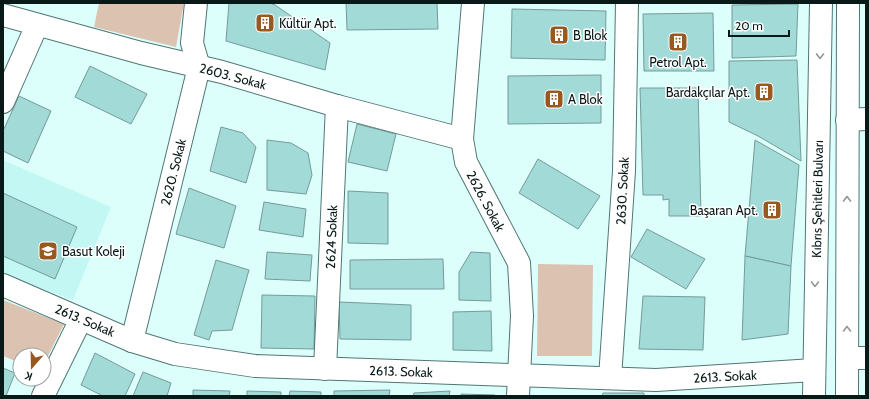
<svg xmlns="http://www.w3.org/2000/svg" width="869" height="399" viewBox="0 0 869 399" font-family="Cabin,sans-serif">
	<rect width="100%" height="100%" fill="#ddfffc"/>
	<!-- built -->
	<polygon fill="#c3f7f4" points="3,160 111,207 73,300 3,274"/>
	<!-- green -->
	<g fill="#dcc2b0">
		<polygon points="99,3 184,3 176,47 94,27"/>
		<polygon points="538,264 593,265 592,356 537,356"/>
		<polygon points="3,300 64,324 44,364 44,355 20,355 20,363 3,356"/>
	</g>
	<!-- building -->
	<g fill="#a1dad7" stroke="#749b99">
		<polygon points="229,3 270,3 275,5 330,43 325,70 226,41"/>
		<polygon points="346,3 437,3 438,29 347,30"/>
		<polygon points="798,4 796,56 732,58 732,5"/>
		<polygon points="512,9 606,11 605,60 511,58"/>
		<polygon points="713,13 714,71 644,71 643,14"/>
		<polygon points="797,60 801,161 758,136 729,122 729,61"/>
		<polygon points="90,66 147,94 131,124 75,97"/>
		<polygon points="601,75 601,123 508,124 508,76"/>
		<polygon points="640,88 698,88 701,216 669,216 669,199 663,200 663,195 643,195"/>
		<polygon points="19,96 51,111 28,163 3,151 3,131"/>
		<polygon points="357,124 396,134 387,171 348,162"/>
		<polygon points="221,127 243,133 256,147 246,183 210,171"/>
		<polygon points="267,140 291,143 308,153 312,175 306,194 267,190"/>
		<polygon points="755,140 799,165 791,266 745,256"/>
		<polygon points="538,159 600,196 578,229 519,193"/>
		<polygon points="189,188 236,206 224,248 176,234"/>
		<polygon points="348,191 388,193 388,244 348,243"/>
		<polygon points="3,193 77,227 55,279 3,256"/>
		<polygon points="264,202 306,209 303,237 259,230"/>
		<polygon points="647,229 705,259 686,289 631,257"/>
		<polygon points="267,252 312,255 310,281 265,279"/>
		<polygon points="471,252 490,253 491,301 459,300 459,272"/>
		<polygon points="745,256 791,266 788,334 742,340"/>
		<polygon points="443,259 444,289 350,289 350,260"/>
		<polygon points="216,260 249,270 232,330 212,331 209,340 194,335"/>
		<polygon points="262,295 315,296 314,349 261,348"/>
		<polygon points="643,296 705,297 703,350 639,349"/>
		<polygon points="339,302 411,305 411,340 340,339"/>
		<polygon points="491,311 492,351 453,350 453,312"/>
		<polygon points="95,353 135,374 125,396 103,396 81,385"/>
		<polygon points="3,368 15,373 6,396 3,396"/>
		<polygon points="143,372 171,383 167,396 133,396"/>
		<polygon points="193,390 230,391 229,396 193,396"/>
		<polygon points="390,390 389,396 334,396 334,391"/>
		<polygon points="247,391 281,392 281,396 247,396"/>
		<polygon points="290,391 321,392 321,396 289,396"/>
		<polygon points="450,391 449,396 413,396 414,393"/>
		<polygon points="603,393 644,393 644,396 602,396"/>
		<polygon points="461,394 495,395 495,396 461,396"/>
	</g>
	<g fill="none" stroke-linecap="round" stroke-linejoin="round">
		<defs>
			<g id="minor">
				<polyline points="473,3 462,139 466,162 519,263 522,316 518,396"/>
				<polyline points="3,15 141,53 222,72 337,106 462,139"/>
				<polyline points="3,102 37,25"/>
				<polyline points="847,120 866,119"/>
				<polyline points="3,285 132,341 175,354 255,366 656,380 814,370"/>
				<polyline points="132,341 199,67 192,43 196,3"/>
				<polyline points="847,358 866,358"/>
				<polyline points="325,369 337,106"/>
				<polyline points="610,378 624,171 627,3"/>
				<polyline points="43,396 81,319"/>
			</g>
			<g id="major">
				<polyline points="814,396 821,3"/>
				<polyline points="847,396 848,3"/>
			</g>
		</defs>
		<!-- minor casing -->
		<use href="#minor" stroke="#4f7674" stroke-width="24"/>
		<!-- major casing -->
		<use href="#major" stroke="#4f7674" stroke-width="24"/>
		<!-- minor -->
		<use href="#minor" stroke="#fff" stroke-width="22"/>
		<!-- major -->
		<use href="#major" stroke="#fff" stroke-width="22"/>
	</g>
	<!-- one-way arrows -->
	<defs><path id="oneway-chevron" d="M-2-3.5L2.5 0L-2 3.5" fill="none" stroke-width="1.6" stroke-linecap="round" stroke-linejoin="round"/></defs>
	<g stroke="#909897">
		<use href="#oneway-chevron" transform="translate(820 56) rotate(91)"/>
		<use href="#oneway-chevron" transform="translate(847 199) rotate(-90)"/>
		<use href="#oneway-chevron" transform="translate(815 284) rotate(91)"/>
		<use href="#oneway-chevron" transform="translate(847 329) rotate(-90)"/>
	</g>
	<!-- icons -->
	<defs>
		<symbol id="building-square" viewBox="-11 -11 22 22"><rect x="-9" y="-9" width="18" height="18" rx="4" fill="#985921" stroke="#fff"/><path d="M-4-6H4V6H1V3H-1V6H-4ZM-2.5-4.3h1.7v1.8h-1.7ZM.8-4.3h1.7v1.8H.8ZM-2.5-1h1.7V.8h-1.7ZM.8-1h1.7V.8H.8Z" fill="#fff"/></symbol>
		<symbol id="school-square" viewBox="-11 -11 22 22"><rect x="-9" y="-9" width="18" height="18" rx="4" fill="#985921" stroke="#fff"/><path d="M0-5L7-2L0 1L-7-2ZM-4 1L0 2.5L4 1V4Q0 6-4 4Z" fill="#fff"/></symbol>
	</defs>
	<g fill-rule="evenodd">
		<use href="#building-square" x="254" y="12" width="22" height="22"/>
		<use href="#building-square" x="548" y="24" width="22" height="22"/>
		<use href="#building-square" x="667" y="31" width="22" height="22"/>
		<use href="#building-square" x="753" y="81" width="22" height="22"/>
		<use href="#building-square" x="543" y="88" width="22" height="22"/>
		<use href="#building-square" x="761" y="199" width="22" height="22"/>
		<use href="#school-square" x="37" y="240" width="22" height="22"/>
	</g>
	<g text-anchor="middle" stroke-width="3" stroke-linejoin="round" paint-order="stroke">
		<!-- poi labels -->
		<g font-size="13" fill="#091918" stroke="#fff" text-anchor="start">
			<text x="279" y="28">Kültür Apt.</text>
			<text x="573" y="40">B Blok</text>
			<text x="678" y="67" text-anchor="middle">Petrol Apt.</text>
			<text x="750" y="97" text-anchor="end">Bardakçılar Apt.</text>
			<text x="568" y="104">A Blok</text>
			<text x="758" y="215" text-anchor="end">Başaran Apt.</text>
			<text x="62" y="256">Basut Koleji</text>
		</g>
		<!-- street labels -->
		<g font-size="13" fill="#091918" stroke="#fff">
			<text transform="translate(233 76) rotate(15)" y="5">2603. Sokak</text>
			<text transform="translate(173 172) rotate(-76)" y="5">2620. Sokak</text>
			<text transform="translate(622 191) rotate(-87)" y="5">2630. Sokak</text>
			<text transform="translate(817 199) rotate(-89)" y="5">Kıbrıs Şehitleri Bulvarı</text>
			<text transform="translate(486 201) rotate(62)" y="5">2626. Sokak</text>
			<text transform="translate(331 237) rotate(-88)" y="5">2624 Sokak</text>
			<text transform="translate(85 320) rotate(23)" y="5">2613. Sokak</text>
			<text transform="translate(401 371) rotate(2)" y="5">2613. Sokak</text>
			<text transform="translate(725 376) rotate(-3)" y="5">2613. Sokak</text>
		</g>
	</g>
	<!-- border -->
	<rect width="869" height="399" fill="none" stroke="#091918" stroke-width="8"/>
	<!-- north arrow -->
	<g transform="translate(32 367) rotate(200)"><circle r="19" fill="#ffffff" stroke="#9da3a3"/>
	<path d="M0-3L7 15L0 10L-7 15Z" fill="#985921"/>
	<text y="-6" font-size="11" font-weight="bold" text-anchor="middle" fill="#091918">K</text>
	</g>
	<!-- scale -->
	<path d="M729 30v6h60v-6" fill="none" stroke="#091918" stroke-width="2"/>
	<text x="735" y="30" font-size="12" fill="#091918" stroke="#ffffff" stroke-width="3" paint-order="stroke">20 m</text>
</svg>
